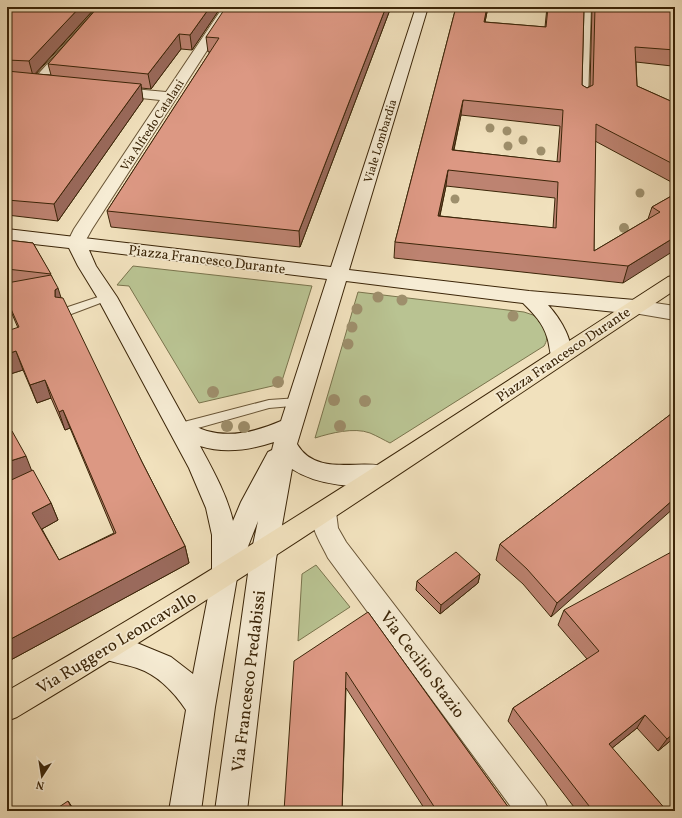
<svg xmlns="http://www.w3.org/2000/svg" width="682" height="818" viewBox="0 0 682 818" font-family="Vollkorn,serif">
	<rect width="100%" height="100%" fill="#f1e1bd"/>
	<filter id="stains"><feTurbulence type="fractalNoise" baseFrequency=".005" numOctaves="4"/><feColorMatrix values="0 0 0 0 .2 0 0 0 0 .09 0 0 0 0 .02 0 0 0 .5 -.17"/></filter>
	<radialGradient id="worn" r=".72"><stop offset=".6" stop-color="#630" stop-opacity="0"/><stop offset="1" stop-color="#630" stop-opacity=".3"/></radialGradient>
	<!-- green -->
	<g fill="#b9c392" stroke="#7a744d">
		<polygon points="133,266 312,286 281,384 199,403 129,286 117,285"/>
		<path d="M358 292 524 312 533 315 540 320 538 321C546 329 550 336 544 346L390 443C384 440 377 436 370 433 354 427 331 433 315 438Z"/>
		<polygon points="316,565 350,607 298,641 302,574"/>
	</g>
	<g fill="none" stroke-linecap="round" stroke-linejoin="round">
		<defs>
			<g id="lane">
				<polygon points="583,7 591,7 588,100 584,102 580,100"/>
				<polygon points="107,294 111,295 112,297 111,299 66,316 62,315 61,312 62,309"/>
				<polygon points="299,398 303,399 305,402 303,405 269,408 180,433 176,431 174,428 176,425 180,423 269,400"/>
			</g>
			<g id="street">
				<polygon points="98,7 111,7 43,86 38,87 33,86 31,83 33,80"/>
				<polygon points="223,7 235,7 92,229 82,247 76,249 70,247 67,243 74,229 160,100 112,95 107,94 105,91 107,88 112,87 166,92"/>
				<polygon points="635,300 675,306 675,320 628,312 625,307 628,302"/>
				<path d="M324 502 333 505 336 512 338 528 346 542 544 800 549 811H514L328 558C320 541 306 523 315 505Z"/>
			</g>
			<path id="secondary" d="M416 7H428L349 270 529 291 635 300 642 302 645 307 642 312 635 314 548 305C559 317 578 345 568 361L561 363 554 361C549 354 550 345 547 337 543 323 533 313 523 303L346 281 297 444C317 478 361 458 389 467L393 474 389 481C360 490 318 486 292 469L276 559 247 811H215L250 559 258 521 238 572 215 707 201 811H169L186 710C174 692 158 675 137 668 124 664 111 662 98 657L94 648 98 639 108 635 137 643 171 657 193 674 212 576V535L206 508 189 468 97 297 78 266 69 248 7 241V229L331 267ZM89 250 327 279 281 421C258 431 232 438 207 431 199 429 193 424 186 422L117 297 96 266ZM274 442 272 450 268 452 241 502 233 521C227 495 213 470 200 446 225 454 250 450 274 442Z"/>
			<path id="primary" d="M675 275V290C457 435 242 583 17 717L7 721V691C233 562 450 418 668 277Z"/>
		</defs>
		<!-- lane casing -->
		<use href="#lane" stroke="#685435" stroke-width="2"/>
		<!-- street casing -->
		<use href="#street" stroke="#685435" stroke-width="2"/>
		<!-- secondary casing -->
		<use href="#secondary" stroke="#3b2508" stroke-width="2"/>
		<!-- primary casing -->
		<use href="#primary" stroke="#3b2508" stroke-width="2"/>
		<!-- lane -->
		<use href="#lane" fill="#f6ecd4" fill-rule="evenodd"/>
		<!-- street -->
		<use href="#street" fill="#f6ecd4" fill-rule="evenodd"/>
		<!-- secondary -->
		<use href="#secondary" fill="#f6ecd4" fill-rule="evenodd"/>
		<!-- primary -->
		<use href="#primary" fill="#f1e1bd" fill-rule="evenodd"/>
	</g>
	<!-- trees -->
	<g fill="#9e8f6c">
		<circle cx="490" cy="128" r="4.5"/>
		<circle cx="507" cy="131" r="4.5"/>
		<circle cx="523" cy="140" r="4.5"/>
		<circle cx="508" cy="146" r="4.5"/>
		<circle cx="541" cy="151" r="4.5"/>
		<circle cx="640" cy="193" r="4.5"/>
		<circle cx="455" cy="199" r="4.5"/>
		<circle cx="624" cy="228" r="5"/>
		<circle cx="378" cy="297" r="5.5"/>
		<circle cx="402" cy="300" r="5.5"/>
		<circle cx="357" cy="309" r="5.5"/>
		<circle cx="513" cy="316" r="5.5"/>
		<circle cx="352" cy="327" r="5.5"/>
		<circle cx="348" cy="344" r="5.5"/>
		<circle cx="278" cy="382" r="6"/>
		<circle cx="213" cy="392" r="6"/>
		<circle cx="334" cy="400" r="6"/>
		<circle cx="365" cy="401" r="6"/>
		<circle cx="227" cy="426" r="6"/>
		<circle cx="340" cy="426" r="6"/>
		<circle cx="244" cy="427" r="6"/>
	</g>
	<!-- wall -->
	<g fill="#bd8371" stroke="#3b2508" fill-rule="evenodd">
		<polygon points="7,7 96,7 36,74 51,75 48,64 98,7 221,7 192,50 181,49 151,89 141,88 143,100 58,221 7,215"/>
		<polygon points="391,7 300,247 111,227 107,211 210,52 208,52 206,37"/>
		<path d="M456 7H488L485 22 545 27 547 7H584L582 85 587 88 590 86 592 7H675V95L672 66 636 62 637 86 675 103V184L595 141 594 251 648 219 652 207 675 194 623 283 394 258 395 242ZM461 115 560 126 557 162 454 150ZM446 186 555 198 553 228 440 216Z"/>
		<polygon points="7,240 33,243 51,275 61,298 142,462 185,546 189,563 7,662 7,589 10,587 32,470 51,503 58,520 42,529 59,560 114,533 70,428 65,430 51,398 37,403 23,370 7,375 18,328 7,302"/>
		<polygon points="675,411 551,617 523,584 496,560 500,544"/>
		<polygon points="480,574 478,583 440,614 416,590 417,581"/>
		<polygon points="564,610 675,737 658,751 637,728 612,748 667,811 577,811 508,721 513,708 587,659 558,625"/>
		<polygon points="368,612 511,811 426,811 346,688 342,811 284,811"/>
	</g>
	<!-- shaded-wall -->
	<g fill="#9a6a5c" stroke="#3b2508">
		<polygon points="80,7 96,7 33,76 29,61"/>
		<polygon points="210,7 221,7 192,50 190,35"/>
		<polygon points="386,7 391,7 300,247 299,231"/>
		<polygon points="487,7 488,7 482,37 484,22"/>
		<polygon points="179,34 181,49 151,89 148,74"/>
		<polygon points="141,84 143,100 58,221 54,204"/>
		<polygon points="463,100 461,115 450,166 452,150"/>
		<polygon points="448,170 446,186 436,232 438,216"/>
		<polygon points="675,237 675,250 623,283 628,266"/>
		<polygon points="58,288 64,307 55,297 55,290"/>
		<polygon points="16,351 23,370 7,375 7,354"/>
		<polygon points="45,380 51,398 37,403 30,385"/>
		<polygon points="63,410 70,428 65,430 59,412"/>
		<polygon points="26,456 33,474 7,482 7,462"/>
		<polygon points="675,498 675,507 551,617 557,603"/>
		<polygon points="51,503 58,520 40,530 32,513"/>
		<polygon points="185,546 189,563 7,662 7,641"/>
		<polygon points="480,574 478,583 440,614 441,605"/>
		<polygon points="645,715 637,728 601,757 609,744"/>
		<polygon points="675,732 675,737 658,751 667,739"/>
		<polygon points="68,801 75,811 73,811"/>
	</g>
	<!-- building -->
	<g fill="#dc9883" stroke="#3b2508" fill-rule="evenodd">
		<polygon points="7,7 80,7 29,61 7,60"/>
		<polygon points="98,7 210,7 190,35 179,34 148,74 48,64"/>
		<polygon points="226,7 386,7 299,231 107,211 219,38 206,37"/>
		<path d="M456 7H487L484 22 546 27 548 7H584L582 85 587 88 593 85 595 7H675V50L635 47 637 86 675 103V165L596 124 594 251 660 212 652 207 675 194V237L628 266 395 242ZM463 100 563 110 560 162 452 150ZM448 170 558 182 556 228 438 216Z"/>
		<polygon points="7,71 141,84 54,204 7,200"/>
		<polygon points="7,240 33,243 51,274 7,269"/>
		<polygon points="51,275 58,288 55,290 55,297 63,298 142,462 185,546 7,641 7,589 10,587 7,581 7,482 33,470 51,503 32,513 59,560 116,533 63,410 59,412 45,380 30,385 16,351 7,354 7,331 19,327 7,300 7,283"/>
		<polygon points="675,411 675,498 557,603 527,569 500,544"/>
		<polygon points="12,431 26,456 7,462 7,433"/>
		<polygon points="675,550 675,732 667,739 645,715 609,744 667,811 593,811 513,708 599,651 564,610"/>
		<polygon points="456,552 480,574 441,605 417,581"/>
		<polygon points="368,612 511,811 437,811 346,672 342,811 284,811 294,661"/>
		<polygon points="68,801 73,811 53,811"/>
	</g>
	<g text-anchor="middle" stroke-width="3.5" stroke-linejoin="round" paint-order="stroke">
		<!-- far-street labels -->
		<g font-size="12" fill="#3b2508" stroke="#f6ecd4">
			<text transform="translate(152 125) rotate(-57)" y="4">Via Alfredo Catalani</text>
			<text transform="translate(380 141) rotate(-73)" y="4">Viale Lombardia</text>
		</g>
		<!-- street labels -->
		<g font-size="14" fill="#3b2508" stroke="#f6ecd4">
			<text transform="translate(207 259) rotate(7)" y="5">Piazza Francesco Durante</text>
			<text transform="translate(563 354) rotate(-34)" y="5">Piazza Francesco Durante</text>
		</g>
		<!-- near-street labels -->
		<g font-size="17" fill="#3b2508" stroke="#f6ecd4">
			<text transform="translate(116 642) rotate(-31)" y="6">Via Ruggero Leoncavallo</text>
			<text transform="translate(423 664) rotate(53)" y="6">Via Cecilio Stazio</text>
			<text transform="translate(248 681) rotate(-83)" y="6">Via Francesco Predabissi</text>
		</g>
	</g>
	<!-- margin -->
	<rect width="682" height="818" fill="none" stroke="#f1e1bd" stroke-width="24"/>
	<rect x="8" y="8" width="666" height="802" fill="none" stroke="#3b2508" stroke-width="2"/>
	<rect x="12" y="12" width="658" height="794" fill="none" stroke="#3b2508"/>
	<!-- north arrow -->
	<g transform="translate(42 776) rotate(192)" stroke="#f6ecd4" stroke-width="3" paint-order="stroke">
	<path d="M0-3L7 15L0 10L-7 15Z" fill="#3b2508"/>
	<text y="-6" font-size="11" font-weight="bold" text-anchor="middle" fill="#3b2508">N</text>
	</g>
	<rect width="100%" height="100%" filter="url(#stains)"/>
	<rect width="100%" height="100%" fill="url(#worn)"/>
</svg>
